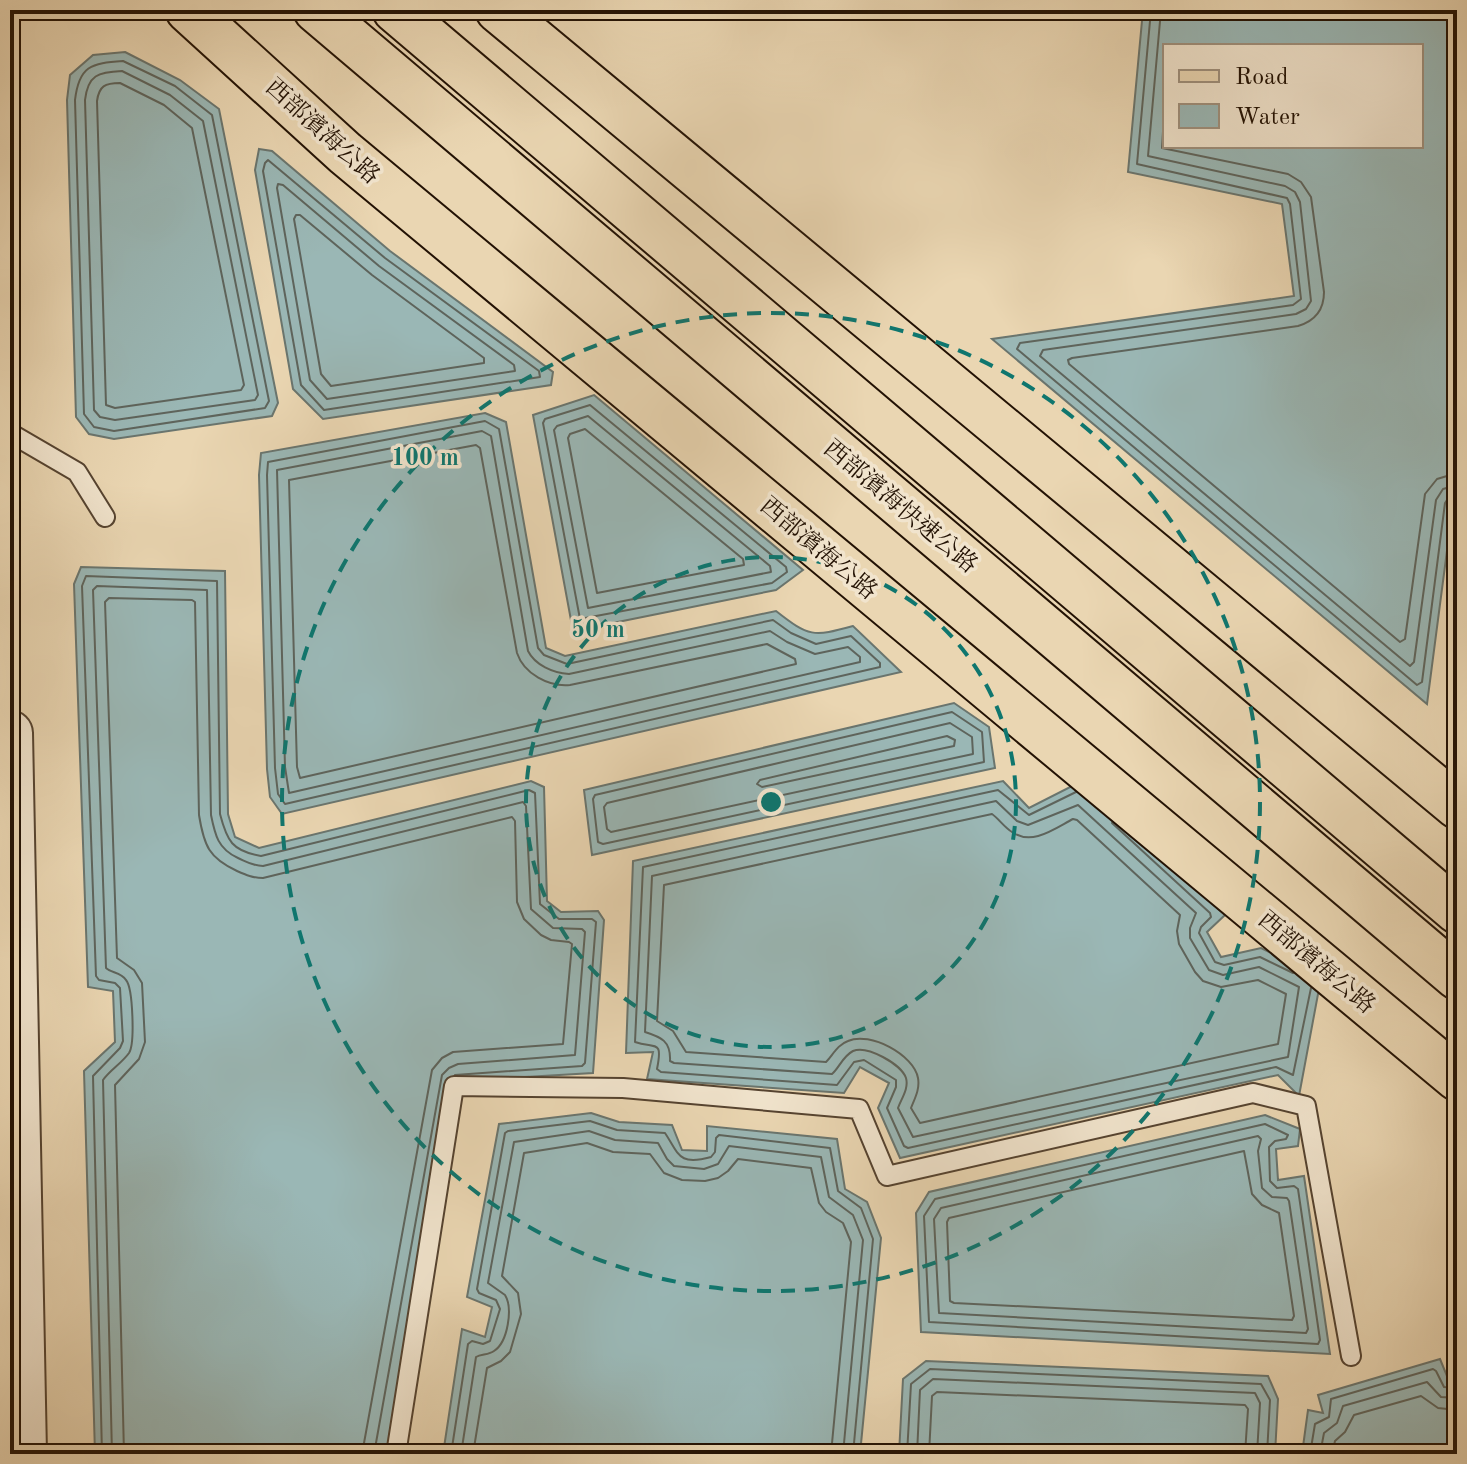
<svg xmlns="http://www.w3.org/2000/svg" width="1467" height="1464" viewBox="0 0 1467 1464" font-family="'Old Standard TT','Noto Serif TC',serif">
	<rect width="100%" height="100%" fill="#ead6b2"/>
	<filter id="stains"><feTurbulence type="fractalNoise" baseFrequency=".0025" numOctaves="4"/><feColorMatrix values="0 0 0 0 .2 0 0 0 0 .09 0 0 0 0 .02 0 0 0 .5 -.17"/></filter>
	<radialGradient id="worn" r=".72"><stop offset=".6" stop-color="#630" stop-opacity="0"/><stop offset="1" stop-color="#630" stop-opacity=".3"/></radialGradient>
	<!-- water -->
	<g fill="#9ab7b5" stroke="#6a756e" stroke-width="2" fill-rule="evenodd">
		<path d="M1143 10H1457V474L1427 704 992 339 1294 296 1282 204 1128 172ZM1165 46H1421V146H1165Z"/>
		<polygon points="125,52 180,80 219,109 278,403 272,416 114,439 89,434 76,417 67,100 70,75 93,55"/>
		<polygon points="259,149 272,151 390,251 553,372 551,385 323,419 293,389 255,170"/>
		<polygon points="594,395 803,570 776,590 573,631 533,415"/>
		<path d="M485 413 506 422 546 648 565 656 776 611C809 637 813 637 853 626L901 672 282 814 270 797 267 769 259 475 261 453Z"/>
		<polygon points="81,567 225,571 228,814 235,837 259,848 531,781 544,787 547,901 561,912 598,911 604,920 593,1073 460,1081 392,1454 95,1454 84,1071 115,1042 113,991 88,987 74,584"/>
		<polygon points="954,703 989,727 995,768 592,855 584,790"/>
		<polygon points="1003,781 1029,808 1080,782 1225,915 1207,932 1221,957 1261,948 1321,978 1299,1096 1278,1075 900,1158 878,1108 889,1083 860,1067 844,1093 647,1079 653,1052 626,1053 633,861"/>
		<polygon points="591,1113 619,1122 672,1125 682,1150 707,1151 707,1126 837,1139 845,1189 867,1202 881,1238 860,1454 443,1454 462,1329 485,1337 492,1307 467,1297 499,1124"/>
		<polygon points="1265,1115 1300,1129 1298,1146 1276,1149 1278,1180 1304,1176 1330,1354 921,1332 916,1213 929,1192"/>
		<polygon points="1440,1359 1449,1381 1457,1380 1457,1454 1302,1454 1308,1410 1323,1413 1318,1395"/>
		<polygon points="926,1361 1268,1376 1278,1399 1275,1454 899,1454 903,1379"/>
	</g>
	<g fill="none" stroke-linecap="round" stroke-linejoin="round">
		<!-- shore -->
		<g stroke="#5e645c" stroke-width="2">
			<polyline points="1151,10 1137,164 1287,198 1290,204 1301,299 1293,305 1020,343 1017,349 1417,685 1422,682 1445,503 1449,497 1457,495"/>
			<polyline points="1161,10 1148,156 1285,186 1295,192 1300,202 1311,301 1306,309 1296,314 1043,350 1040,356 1410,666 1414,662 1436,500 1443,489 1457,485"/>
			<path d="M123 61 175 86 212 115 269 401 265 408 114 431 94 427 84 414 75 100C79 66 91 63 123 61Z"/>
			<path d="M122 71 170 95 203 121 258 395 255 400 115 420 100 417 94 410 85 100C88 75 98 72 122 71Z"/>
			<path d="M120 83 164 105 192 128 244 385 241 390 115 408 106 405 97 101C99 86 105 83 120 83Z"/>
			<path d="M1165 99 1162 148 1288 174 1301 182 1311 197 1324 292C1324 310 1315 321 1298 326L1072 358 1068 360 1069 364 1400 642 1405 639 1425 494 1437 479 1457 473"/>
			<polygon points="268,160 385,258 539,371 540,377 324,410 301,385 263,171 265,163"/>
			<polygon points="278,184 283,185 379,266 514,365 515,371 327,399 310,380 277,188"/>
			<polygon points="296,215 300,215 372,275 484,358 484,363 331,386 321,374 294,219"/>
			<polygon points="590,405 786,567 787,572 772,583 580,619 543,423 545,419"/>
			<polygon points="588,416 770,566 771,572 588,608 554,430 557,426"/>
			<polygon points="485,421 499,429 538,648 544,655 567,664 773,620 791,633 816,644 851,636 880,663 880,667 285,804 278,794 275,768 267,475 268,462"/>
			<polygon points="585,429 743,559 744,565 597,593 568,438 570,434"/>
			<path d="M482 431 491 436 528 651C535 665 553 673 569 674L770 631 787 642 815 654 848 647 860 657V662L289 793 285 767 277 470Z"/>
			<path d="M476 445 480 448 517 653C524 674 549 687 570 685L767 644 795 659 796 664 300 778 297 767 289 480Z"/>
			<polygon points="952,712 982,732 984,762 603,844 598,842 593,799 595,795"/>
			<polygon points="950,723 972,737 973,754 611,832 607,829 604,807 607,803"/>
			<polygon points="947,736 955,740 954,746 762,787 757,784 760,780"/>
			<path d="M1076 792 1029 815 998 790 643 867 635 1042C656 1049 663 1039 657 1069L661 1072 837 1085 854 1062 864 1060 896 1080V1087L887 1108 904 1146 908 1148 1276 1067 1293 1075 1311 988"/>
			<path d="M996 801 1017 821 1028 825 1078 805 1196 913 1190 928V938L1209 970 1223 975 1259 967 1299 987 1288 1057 913 1137 898 1108C901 1099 909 1089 906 1078 901 1064 867 1045 853 1051 843 1056 839 1068 832 1074L674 1063 670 1061C671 1041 661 1037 645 1032L652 876Z"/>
			<path d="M992 814C999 819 1004 827 1012 832 1032 846 1054 829 1073 819L1077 820 1180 915 1177 931 1179 944 1195 972 1203 981 1221 987 1258 980 1286 994 1278 1044 920 1123 911 1108C915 1098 920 1089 918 1078 914 1055 870 1031 848 1041 837 1045 833 1055 826 1062L686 1052 673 1031 657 1021 664 885Z"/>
			<polyline points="1112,823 1210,913 1211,917 1201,927 1199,933 1215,962 1224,965 1260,957 1293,973"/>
			<polygon points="1265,1124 1288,1135 1286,1139 1275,1141 1269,1147 1270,1181 1277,1188 1294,1186 1298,1189 1320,1340 1318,1344 929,1322 924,1216 935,1199"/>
			<polygon points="1258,1136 1261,1139 1258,1151 1262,1188 1272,1197 1287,1198 1289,1201 1308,1329 1306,1333 939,1313 934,1219 941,1208"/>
			<polygon points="1244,1151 1252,1194 1262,1205 1279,1213 1294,1316 1292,1320 954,1303 950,1301 947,1222 949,1218"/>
			<path d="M102 1454 93 1076 120 1048 123 1041 120 988 115 983 99 980 96 976 82 586 86 576 217 581 220 814C227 841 232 851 261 856L529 790 535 793 540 904 559 919H592L596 922 585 1063 582 1066 455 1075"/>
			<path d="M112 1454 103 1080C110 1070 122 1063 129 1053 135 1044 133 988 126 980 121 972 111 973 106 968L93 590 97 586 207 590 211 815C215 835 218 849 238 858 247 862 253 866 263 866L523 802 526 806 531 909 553 928 582 929 585 932 575 1055 458 1064 449 1068 442 1075 374 1454"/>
			<path d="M124 1454 115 1085 139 1059 145 1042 142 983 134 970 117 958 105 602 109 598 192 600 195 602 199 815C204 846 209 858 237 871 246 875 253 878 263 878L512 817 515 821 517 902 524 919 541 935 551 940 569 942 572 944 563 1044 453 1052 442 1058 432 1070 362 1454"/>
			<path d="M451 1454 468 1344 472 1341 483 1344 490 1341 500 1309 496 1300 479 1293 477 1289 505 1133 508 1131 590 1121 617 1130 665 1133C679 1154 678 1166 711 1157L715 1152 716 1138 719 1135 830 1148 838 1191 861 1208 873 1239 853 1454"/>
			<path d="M461 1454 476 1357C481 1354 489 1355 494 1351 508 1342 513 1308 505 1295L488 1283 514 1142 589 1131 615 1140 658 1143 667 1159 674 1166 704 1169 718 1164 729 1146 821 1157 829 1197 853 1215 863 1240 843 1454"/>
			<polyline points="473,1454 487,1368 501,1361 510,1352 521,1314 518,1293 502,1276 524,1153 587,1143 613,1152 650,1154 664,1173 682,1180 705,1181 718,1178 728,1171 738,1159 811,1168 819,1203 826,1212 843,1223 851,1242 831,1454"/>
			<polyline points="907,1454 911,1384 930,1369 1261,1384 1270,1400 1267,1454"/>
			<polyline points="917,1454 920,1390 933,1379 1255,1393 1260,1403 1257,1454"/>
			<polyline points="929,1454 932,1396 937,1392 1245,1405 1248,1409 1245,1454"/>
			<polyline points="1310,1454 1315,1424 1329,1417 1331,1399 1433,1369 1436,1371 1444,1387 1457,1388"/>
			<polyline points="1320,1454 1324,1433 1337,1423 1343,1406 1427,1382 1441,1397 1457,1398"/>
			<polyline points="1332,1454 1335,1441 1345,1432 1354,1415 1421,1396 1438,1408 1457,1410"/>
		</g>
		<defs>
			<g id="service">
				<polyline points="10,433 77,472 105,517"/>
				<polyline points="396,1454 454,1086 623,1088 859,1109 887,1176 1253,1093 1306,1106 1351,1356"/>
			</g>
			<polyline id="tertiary" points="10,733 24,1454"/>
			<g id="primary">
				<polyline points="188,10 345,153 1457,1078"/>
				<polyline points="498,10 1457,806"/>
			</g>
			<g id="trunk">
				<polyline points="316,10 1457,977"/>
				<polyline points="395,10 1457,911"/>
			</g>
		</defs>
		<!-- service casing -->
		<use href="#service" stroke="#554330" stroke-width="22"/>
		<!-- tertiary casing -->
		<use href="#tertiary" stroke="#554330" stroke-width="48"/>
		<!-- primary casing -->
		<use href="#primary" stroke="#231204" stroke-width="48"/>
		<!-- trunk casing -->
		<use href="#trunk" stroke="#231204" stroke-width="48"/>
		<!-- service -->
		<use href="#service" stroke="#f1e4cd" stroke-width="18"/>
		<!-- tertiary -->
		<use href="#tertiary" stroke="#f1e4cd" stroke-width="44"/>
		<!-- primary -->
		<use href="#primary" stroke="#ead6b2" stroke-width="44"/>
		<!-- trunk -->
		<use href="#trunk" stroke="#ead6b2" stroke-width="44"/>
	</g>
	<!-- distance rings -->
	<g fill="none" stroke="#0f766e" stroke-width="4" stroke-dasharray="14 10">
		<circle cx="771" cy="802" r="245"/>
		<circle cx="771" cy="802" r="489"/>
	</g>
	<g text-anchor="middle" stroke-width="7" stroke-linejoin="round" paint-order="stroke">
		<!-- street labels -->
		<g font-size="24" fill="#231204" stroke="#f1e4cd">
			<text transform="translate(323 131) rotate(42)" y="8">西部濱海公路</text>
			<text transform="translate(901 506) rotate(40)" y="8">西部濱海快速公路</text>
			<text transform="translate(819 548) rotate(40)" y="8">西部濱海公路</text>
			<text transform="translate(1317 962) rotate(40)" y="8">西部濱海公路</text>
		</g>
	</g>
	<circle cx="771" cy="802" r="12" fill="#0f766e" stroke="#f1e4cd" stroke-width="4"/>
	<g font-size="24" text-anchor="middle" font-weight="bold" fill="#0f766e" stroke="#f1e4cd" stroke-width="7" stroke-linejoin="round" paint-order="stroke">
		<text x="425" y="465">100 m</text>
		<text x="598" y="637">50 m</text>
	</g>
	<!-- margin -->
	<rect width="1467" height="1464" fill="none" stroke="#ead6b2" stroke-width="40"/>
	<rect x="12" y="12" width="1443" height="1440" fill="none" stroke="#231204" stroke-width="4"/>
	<rect x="20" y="20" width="1427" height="1424" fill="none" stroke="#231204" stroke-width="2"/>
	<!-- legend -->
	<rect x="1163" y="44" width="260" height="104" fill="#f1e4cd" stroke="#9f907d" stroke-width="2"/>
	<rect x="1179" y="70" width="40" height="12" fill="#ead6b2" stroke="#9f907d" stroke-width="2"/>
	<text x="1235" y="84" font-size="24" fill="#231204">Road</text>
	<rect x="1179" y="104" width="40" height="24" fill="#9ab7b5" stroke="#9f907d" stroke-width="2"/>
	<text x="1235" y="124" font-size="24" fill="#231204">Water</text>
	<rect width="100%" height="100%" filter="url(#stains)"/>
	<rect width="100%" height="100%" fill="url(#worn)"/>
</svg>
